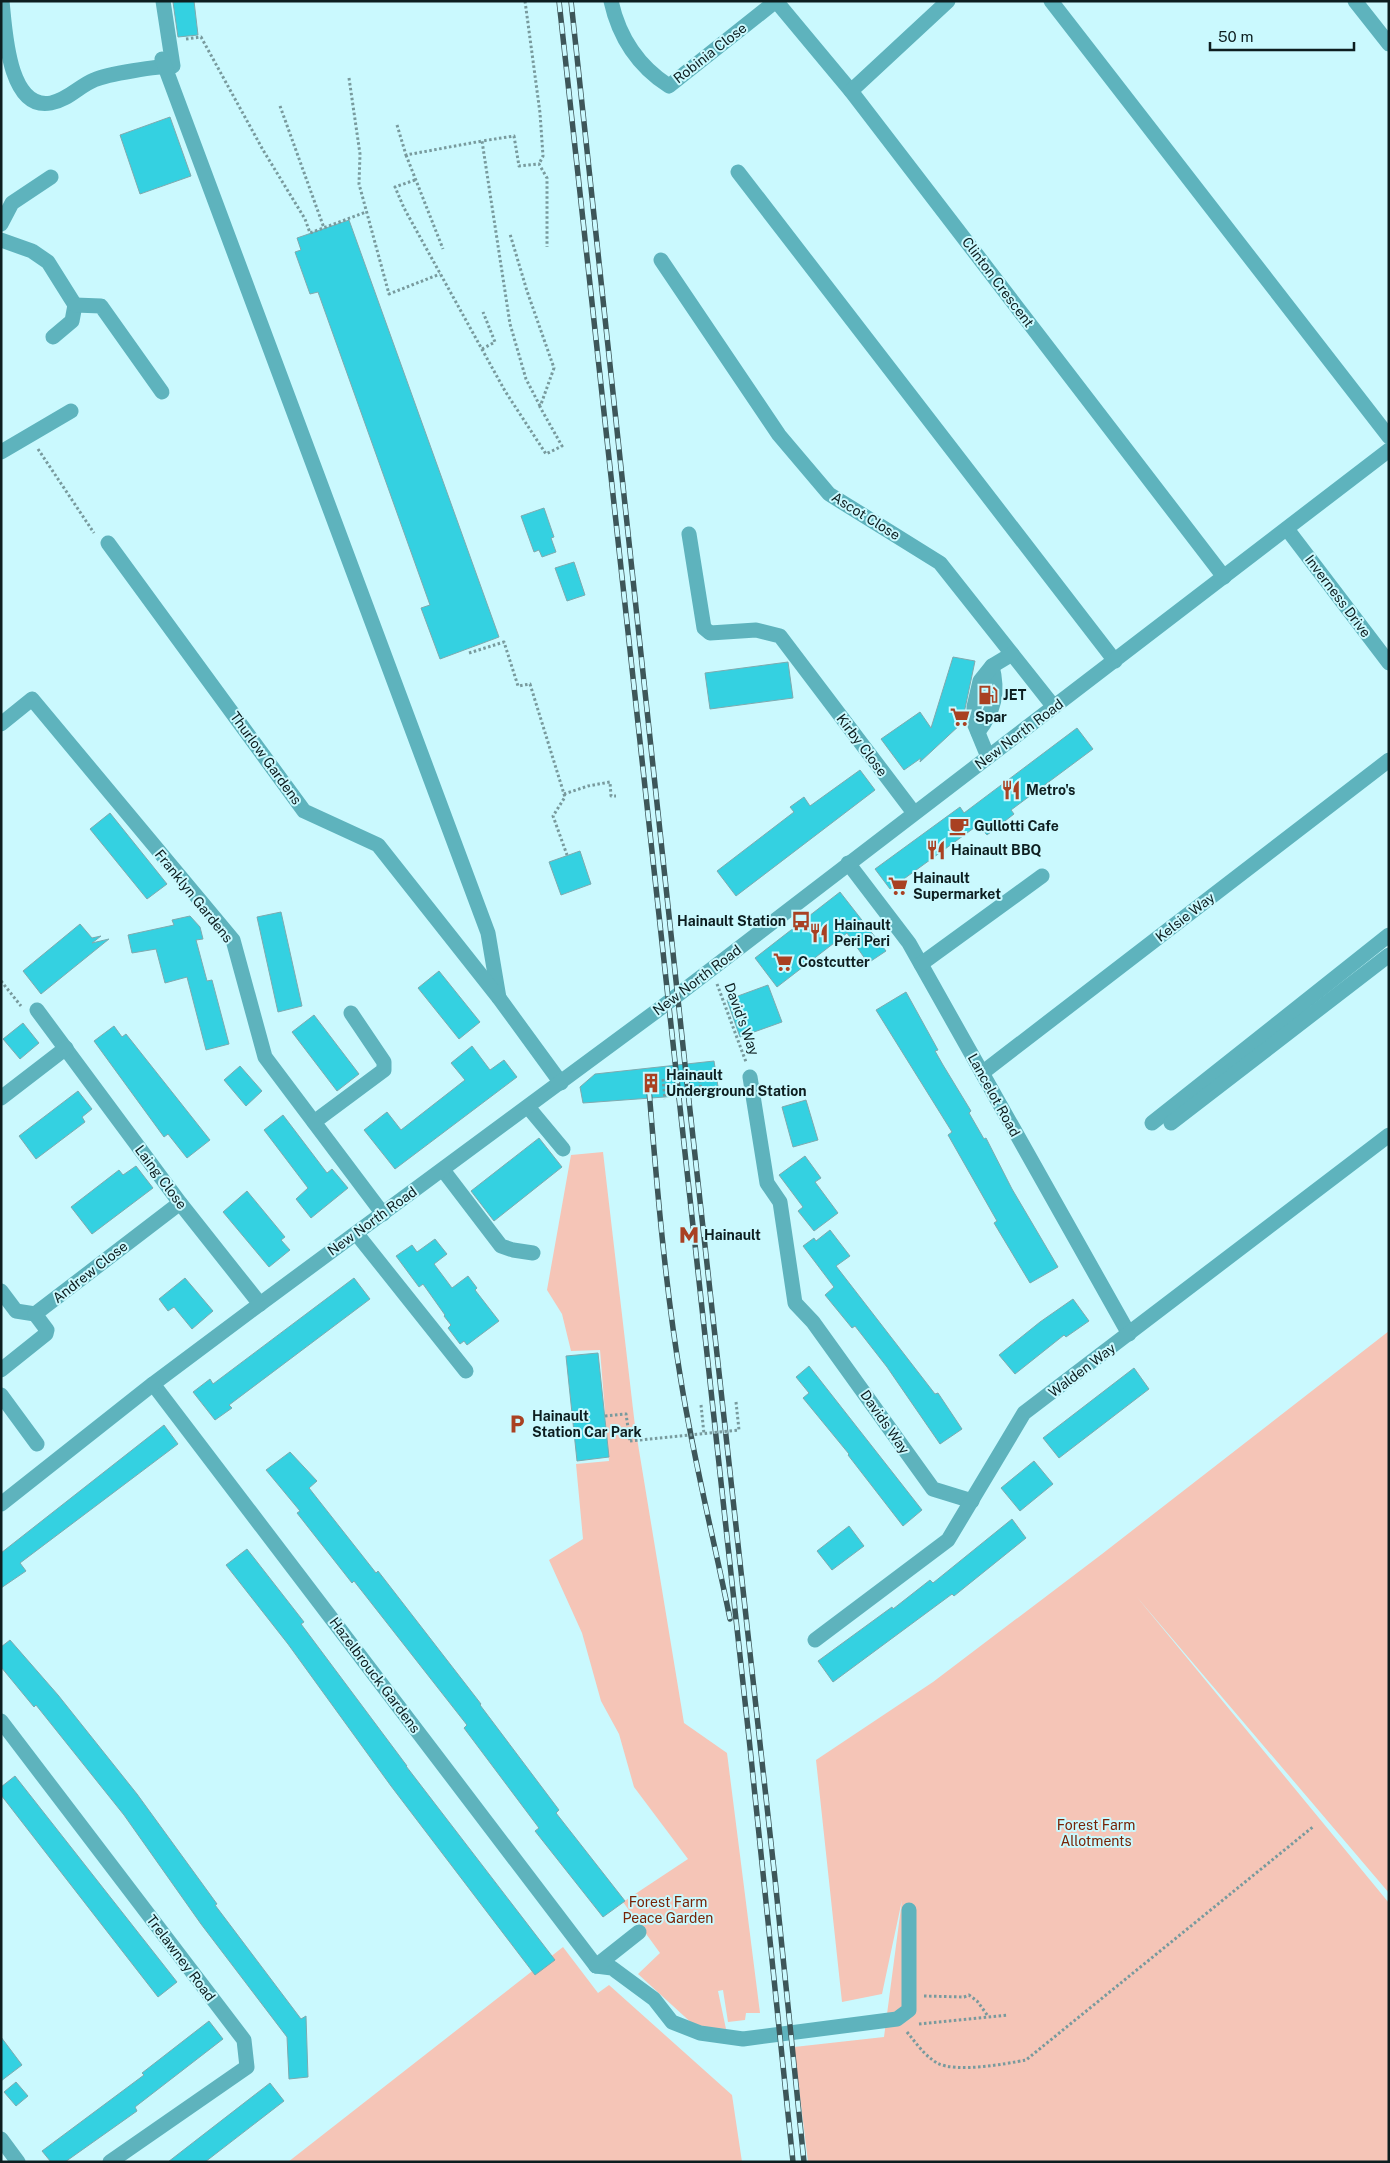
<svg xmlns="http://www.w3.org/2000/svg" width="1390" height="2163" viewBox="0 0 1390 2163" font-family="'Public Sans',sans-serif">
	<rect width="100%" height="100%" fill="#caf9fe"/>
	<!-- green -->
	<g fill="#f5c5b7">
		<polygon points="603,1152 635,1426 684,1723 727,1753 760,2013 746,2013 745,2020 728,2022 723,1990 718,1991 726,2029 696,2027 638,1974 660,1953 623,1902 688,1859 634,1787 619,1734 601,1701 582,1633 549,1560 583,1539 576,1464 609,1461 600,1350 571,1351 562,1314 547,1290 571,1155"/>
		<polygon points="1389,1331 1389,1893 1136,1596 1389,1903 1389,2162 808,2162 794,2047 884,2037 902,1900 882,1994 842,2002 816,1760 933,1682 1102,1554"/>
		<polygon points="563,1947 598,1993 609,1985 732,2095 742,2162 288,2162"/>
	</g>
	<!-- building -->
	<g fill="#34d1e1" stroke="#7eaaaf">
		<polygon points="194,1 198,35 178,37 173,2"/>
		<polygon points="170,117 191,176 140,194 120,135"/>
		<polygon points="349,220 499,637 440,659 421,608 430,605 318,292 310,294 295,252 301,250 297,238"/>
		<polygon points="544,508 554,537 551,538 556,552 542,557 539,550 534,552 521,516"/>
		<polygon points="574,562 585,595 567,601 555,568"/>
		<polygon points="953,657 975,661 962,723 920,762 921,758 904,770 881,739 920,712 931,728"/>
		<polygon points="788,662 793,698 710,709 705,673"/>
		<polygon points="1077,728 1093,749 1011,810 1014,814 987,835 978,825 890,889 875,869 960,807 964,813"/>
		<polygon points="860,770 875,790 736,896 717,871 794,812 790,807 804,797 810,806"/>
		<polygon points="110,813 167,884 147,899 90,829"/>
		<polygon points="580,851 591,884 561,895 549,862"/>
		<polygon points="840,892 886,951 868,963 847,933 777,987 755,958"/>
		<polygon points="281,912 302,1006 278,1012 257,917"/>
		<polygon points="190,916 200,927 203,939 196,940 207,981 212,980 229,1044 206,1050 187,977 165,983 156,949 132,953 128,935 174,925 172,920"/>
		<polygon points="80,924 92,938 101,936 92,943 109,939 41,994 23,971"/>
		<polygon points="439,971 480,1022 459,1039 418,988"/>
		<polygon points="768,985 782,1022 740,1037 727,1000"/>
		<polygon points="906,992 938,1050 935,1051 943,1065 971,1111 969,1113 984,1139 986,1138 1012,1189 1058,1267 1030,1283 994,1223 997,1221 948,1135 952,1132 876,1010"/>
		<polygon points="314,1015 359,1074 337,1091 292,1032"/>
		<polygon points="23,1023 39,1043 20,1059 3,1039"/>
		<polygon points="114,1026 122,1037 126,1034 210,1140 187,1158 168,1134 164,1137 94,1041"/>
		<polygon points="472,1046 490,1070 504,1060 517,1077 395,1169 364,1130 387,1112 401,1130 465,1080 451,1063"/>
		<polygon points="714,1061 719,1093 583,1103 580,1087 595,1074"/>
		<polygon points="240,1066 262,1091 246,1106 224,1080"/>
		<polygon points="78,1091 92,1109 82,1117 85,1122 36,1159 19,1136"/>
		<polygon points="806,1100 818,1140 793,1147 782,1107"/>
		<polygon points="283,1115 327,1173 332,1169 348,1188 311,1218 296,1199 308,1188 264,1130"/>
		<polygon points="539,1138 562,1167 494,1221 471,1191"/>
		<polygon points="805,1156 821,1178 815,1182 838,1213 814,1231 798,1211 803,1207 779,1175"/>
		<polygon points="136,1166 153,1188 92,1234 71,1207 119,1170 123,1175"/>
		<polygon points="247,1191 285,1237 281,1240 290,1250 269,1267 223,1212"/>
		<polygon points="830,1230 850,1256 836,1266 935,1394 938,1393 962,1429 940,1444 887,1367 855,1326 852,1328 825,1295 834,1287 803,1246 814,1238 816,1241"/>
		<polygon points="435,1239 447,1254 434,1264 452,1288 468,1276 477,1288 475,1290 499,1321 467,1345 464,1341 460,1344 448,1328 451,1325 444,1316 445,1315 423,1284 419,1287 396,1256 412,1245 417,1252"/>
		<polygon points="185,1278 213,1311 192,1329 174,1307 168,1311 159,1299"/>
		<polygon points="354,1278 370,1299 229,1405 232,1408 215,1420 193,1392 210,1379 213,1384"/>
		<polygon points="1073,1299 1089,1321 1066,1337 1064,1335 1015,1374 999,1355 1040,1322"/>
		<polygon points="598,1353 609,1457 577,1461 566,1356"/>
		<polygon points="809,1366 922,1510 903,1526 848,1455 849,1454 803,1398 809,1393 796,1377"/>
		<polygon points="1134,1368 1149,1389 1059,1458 1043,1438"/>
		<polygon points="164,1425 178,1444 20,1563 26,1571 1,1588 1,1553"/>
		<polygon points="290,1452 317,1481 309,1488 376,1573 378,1571 481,1704 480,1705 559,1810 556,1813 625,1901 603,1917 535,1831 539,1828 464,1728 467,1725 354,1581 352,1583 297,1513 300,1511 266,1470"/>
		<polygon points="1034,1461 1053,1484 1020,1511 1001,1488"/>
		<polygon points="1012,1519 1026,1538 954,1596 952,1594 833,1682 818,1661 892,1607 893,1609 930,1580 933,1583"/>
		<polygon points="849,1526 864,1546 832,1570 817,1551"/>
		<polygon points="247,1549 304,1622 301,1624 407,1766 406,1766 555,1960 535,1975 391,1786 288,1644 226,1565"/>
		<polygon points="10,1640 58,1695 137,1794 217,1904 215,1905 301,2019 306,2016 308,2077 289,2079 287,2037 201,1924 124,1815 36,1705 34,1707 1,1667 1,1647"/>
		<polygon points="15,1776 177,1982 158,1997 1,1795 1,1787"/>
		<polygon points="209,2021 223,2039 135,2107 137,2111 65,2162 51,2162 42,2151 144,2075 142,2073"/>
		<polygon points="1,2037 22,2065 1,2081"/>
		<polygon points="16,2082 28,2096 16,2106 4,2092"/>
		<polygon points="270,2083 284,2101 205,2162 168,2162"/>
	</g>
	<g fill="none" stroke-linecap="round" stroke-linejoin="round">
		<!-- path -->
		<g stroke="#789a9d" stroke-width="3" stroke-dasharray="2.5 2.5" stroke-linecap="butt">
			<polyline points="525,1 540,113 543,156 539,164"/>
			<polyline points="186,39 201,37 263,150 305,219 310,233 366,212"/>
			<polyline points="349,78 360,154 359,184 389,294 440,274"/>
			<polyline points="280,106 324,228"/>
			<polyline points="397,125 406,155 482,141"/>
			<polyline points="406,155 443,249"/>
			<polyline points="415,180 395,187 404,208 505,391 546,454 562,446 540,407 554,368 527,291 510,234"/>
			<polyline points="482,349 495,342 483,312"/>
			<polyline points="540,406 526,379 510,324 482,141 514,136 519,166 539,164 547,178 547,247"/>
			<polyline points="38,449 94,533"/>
			<polyline points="469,653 504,642 518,686 530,684 564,794 588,786 610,782 611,796 616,796"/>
			<polyline points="564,794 565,797 553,816 567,855"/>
			<polyline points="1,981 21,1006"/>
			<polyline points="717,984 746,1062"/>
			<polyline points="699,1075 702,1097"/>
			<polyline points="663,1079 665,1099"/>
			<polyline points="736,1402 739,1430"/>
			<polyline points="701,1405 704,1434"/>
			<polyline points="605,1416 626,1414 630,1441"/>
			<polyline points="924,1996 964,1997 969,1995 977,2001 988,2016"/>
			<polyline points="919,2024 1008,2015"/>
			<path d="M907 2032C916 2043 924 2055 937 2063 956 2073 1005 2064 1026 2060L1314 1826"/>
		</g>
		<!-- minor -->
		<g stroke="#5eb3bd" stroke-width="15">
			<path d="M2 1C5 29 8 111 51 103 68 100 79 86 94 80 107 74 159 66 173 66L163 1"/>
			<path d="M611 1C619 37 638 66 669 86L776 1 851 91"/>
			<polyline points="948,1 851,91 1224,577"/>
			<polyline points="1051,1 1389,437"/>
			<polyline points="1355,1 1389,44"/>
			<polyline points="162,59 488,933 499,998"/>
			<polyline points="738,172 1115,661"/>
			<polyline points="1,224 12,203 51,177"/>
			<polyline points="1,240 32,251 48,262 75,305 72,321 53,337"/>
			<polyline points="661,260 779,435 829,494 940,563 1054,707"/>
			<polyline points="75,305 101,306 162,392"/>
			<polyline points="1,452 71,411"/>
			<polyline points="1287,529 1389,663"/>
			<polyline points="689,534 704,628 710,633 756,630 780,636 914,813"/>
			<polyline points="108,543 304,811 378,845 499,998 561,1083"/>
			<polyline points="1,724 32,699 233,940 265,1057 383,1214"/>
			<path d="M978 732C994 711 999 693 992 666"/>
			<polyline points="988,757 974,723 974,707 980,681 992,666 1012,654"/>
			<polyline points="848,863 909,943 1129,1334"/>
			<polyline points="921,964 1042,876"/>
			<polyline points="37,1010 180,1203 260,1304"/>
			<polyline points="982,1073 1389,760"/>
			<polyline points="750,1077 767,1183 780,1202 795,1303 813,1322 933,1489 972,1501"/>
			<polyline points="1,1098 66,1048"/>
			<polyline points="528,1107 563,1149"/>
			<polyline points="314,1122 384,1070 384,1062 351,1013"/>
			<polyline points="1152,1123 1389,935"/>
			<polyline points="1171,1123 1389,955"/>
			<polyline points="443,1170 501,1246 513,1250 533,1253"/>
			<polyline points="356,1233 466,1371"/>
			<polyline points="1,1291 16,1311 35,1314 180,1203"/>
			<polyline points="1,1370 46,1334 47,1330 35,1314"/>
			<polyline points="153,1384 596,1966 612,1968 654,1999 672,2022 700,2033 743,2039 897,2019 909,2010 909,1910"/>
			<polyline points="1,1395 37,1444"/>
			<polyline points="1,1504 153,1384 260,1304 662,1007 1389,450"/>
			<polyline points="815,1640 948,1540 1024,1413 1389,1135"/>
			<polyline points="1,1721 244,2040 247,2067 110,2162"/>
			<polyline points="596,1966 639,1932"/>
			<polyline points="1,2139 18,2162"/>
		</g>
		<defs>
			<g id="rail">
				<polyline points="559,1 749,1738 793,2162"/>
				<polyline points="571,1 686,1074 775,1879 804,2162"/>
				<path d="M649 1090C657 1187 665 1285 681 1381 694 1461 714 1540 730 1619"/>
			</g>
		</defs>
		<!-- rail casing -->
		<use href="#rail" stroke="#3d5659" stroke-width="5.5"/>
		<!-- rail -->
		<use href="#rail" stroke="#caf9fe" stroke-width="4" stroke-dasharray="11" stroke-linecap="butt"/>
		<!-- path-bridge -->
		<polyline stroke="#789a9d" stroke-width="3" stroke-dasharray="2.5 2.5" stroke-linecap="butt" points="630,1441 739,1430"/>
	</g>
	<!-- icons -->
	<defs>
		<symbol id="fuel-bare" viewBox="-9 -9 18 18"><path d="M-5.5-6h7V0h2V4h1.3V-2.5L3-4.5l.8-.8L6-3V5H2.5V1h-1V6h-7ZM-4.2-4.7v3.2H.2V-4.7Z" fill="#a94122" stroke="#caf9fe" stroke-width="2.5" paint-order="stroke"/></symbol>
		<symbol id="supermarket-bare" viewBox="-9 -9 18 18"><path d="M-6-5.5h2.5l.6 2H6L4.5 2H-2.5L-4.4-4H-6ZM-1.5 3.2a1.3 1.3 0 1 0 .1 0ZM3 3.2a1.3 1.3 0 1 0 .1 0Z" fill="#a94122" stroke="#caf9fe" stroke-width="2.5" paint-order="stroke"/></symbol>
		<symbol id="restaurant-bare" viewBox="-9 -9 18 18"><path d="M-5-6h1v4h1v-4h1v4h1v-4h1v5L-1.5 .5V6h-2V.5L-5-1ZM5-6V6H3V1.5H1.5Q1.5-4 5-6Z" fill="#a94122" stroke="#caf9fe" stroke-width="2.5" paint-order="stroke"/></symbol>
		<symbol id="cafe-bare" viewBox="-9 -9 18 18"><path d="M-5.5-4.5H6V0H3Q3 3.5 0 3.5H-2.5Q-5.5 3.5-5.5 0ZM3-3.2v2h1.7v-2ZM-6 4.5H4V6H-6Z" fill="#a94122" stroke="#caf9fe" stroke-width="2.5" paint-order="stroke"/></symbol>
		<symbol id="bus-bare" viewBox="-9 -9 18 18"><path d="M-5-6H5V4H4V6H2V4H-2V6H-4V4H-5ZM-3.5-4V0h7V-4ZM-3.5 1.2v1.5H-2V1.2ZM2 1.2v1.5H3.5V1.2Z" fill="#a94122" stroke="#caf9fe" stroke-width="2.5" paint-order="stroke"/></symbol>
		<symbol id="building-bare" viewBox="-9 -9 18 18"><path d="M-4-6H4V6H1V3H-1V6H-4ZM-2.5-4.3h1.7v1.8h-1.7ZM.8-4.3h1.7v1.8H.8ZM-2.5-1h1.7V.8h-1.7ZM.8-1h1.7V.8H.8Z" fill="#a94122" stroke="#caf9fe" stroke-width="2.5" paint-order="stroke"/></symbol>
		<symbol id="metro-bare" viewBox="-9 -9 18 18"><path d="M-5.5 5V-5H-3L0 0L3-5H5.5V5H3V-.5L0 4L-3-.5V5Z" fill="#a94122" stroke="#caf9fe" stroke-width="2.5" paint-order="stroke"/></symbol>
		<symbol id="parking-bare" viewBox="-9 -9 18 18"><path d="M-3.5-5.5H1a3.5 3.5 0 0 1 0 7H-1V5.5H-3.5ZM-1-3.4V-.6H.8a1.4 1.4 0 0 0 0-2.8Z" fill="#a94122" stroke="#caf9fe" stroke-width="2.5" paint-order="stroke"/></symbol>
	</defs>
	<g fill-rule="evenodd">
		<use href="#fuel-bare" x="974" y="681" width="28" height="28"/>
		<use href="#supermarket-bare" x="946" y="703" width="28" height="28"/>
		<use href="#restaurant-bare" x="997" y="776" width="28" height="28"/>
		<use href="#cafe-bare" x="945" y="812" width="28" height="28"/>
		<use href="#restaurant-bare" x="922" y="836" width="28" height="28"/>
		<use href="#supermarket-bare" x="884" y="872" width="28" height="28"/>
		<use href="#bus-bare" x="787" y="907" width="28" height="28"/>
		<use href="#restaurant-bare" x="805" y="919" width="28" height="28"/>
		<use href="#supermarket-bare" x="769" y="948" width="28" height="28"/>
		<use href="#building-bare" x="637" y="1069" width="28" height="28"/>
		<use href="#metro-bare" x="675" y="1221" width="28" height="28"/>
		<use href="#parking-bare" x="503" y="1410" width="28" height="28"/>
	</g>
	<g text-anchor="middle" stroke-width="4" stroke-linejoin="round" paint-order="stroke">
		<!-- street labels -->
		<g font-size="14" fill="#0d1e20" stroke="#caf9fe">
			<text transform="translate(710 53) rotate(-38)" y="5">Robinia Close</text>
			<text transform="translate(998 282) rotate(53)" y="5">Clinton Crescent</text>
			<text transform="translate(866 516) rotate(32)" y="5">Ascot Close</text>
			<text transform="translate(1338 596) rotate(53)" y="5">Inverness Drive</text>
			<text transform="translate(1019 734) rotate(-37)" y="5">New North Road</text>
			<text transform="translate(862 745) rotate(53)" y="5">Kirby Close</text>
			<text transform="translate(266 758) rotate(54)" y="5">Thurlow Gardens</text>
			<text transform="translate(194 896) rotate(51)" y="5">Franklyn Gardens</text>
			<text transform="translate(1185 917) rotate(-38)" y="5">Kelsie Way</text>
			<text transform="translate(697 980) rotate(-37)" y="5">New North Road</text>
			<text transform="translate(742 1019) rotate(70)" y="5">David's Way</text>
			<text transform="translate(994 1095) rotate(61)" y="5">Lancelot Road</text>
			<text transform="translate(161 1177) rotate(53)" y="5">Laing Close</text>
			<text transform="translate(372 1221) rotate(-36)" y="5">New North Road</text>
			<text transform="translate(90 1272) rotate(-38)" y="5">Andrew Close</text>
			<text transform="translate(1082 1370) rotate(-37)" y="5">Walden Way</text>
			<text transform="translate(885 1422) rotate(55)" y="5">Davids Way</text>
			<text transform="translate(375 1675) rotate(53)" y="5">Hazelbrouck Gardens</text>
			<text transform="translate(181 1958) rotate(53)" y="5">Trelawney Road</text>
		</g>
		<!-- poi labels -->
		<g font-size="14" font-weight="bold" fill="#0d1e20" stroke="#caf9fe" text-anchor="start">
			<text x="1003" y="700">JET</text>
			<text x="975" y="722">Spar</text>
			<text x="1026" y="795">Metro's</text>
			<text x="974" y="831">Gullotti Cafe</text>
			<text x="951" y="855">Hainault BBQ</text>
			<text x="913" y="883">Hainault<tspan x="913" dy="16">Supermarket</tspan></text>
			<text x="786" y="926" text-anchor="end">Hainault Station</text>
			<text x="834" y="930">Hainault<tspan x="834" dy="16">Peri Peri</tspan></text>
			<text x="798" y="967">Costcutter</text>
			<text x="666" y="1080">Hainault<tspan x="666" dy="16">Underground Station</tspan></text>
			<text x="704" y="1240">Hainault</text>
			<text x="532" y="1421">Hainault<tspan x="532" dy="16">Station Car Park</tspan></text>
		</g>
		<!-- park labels -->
		<g font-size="14" fill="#782306" stroke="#caf9fe">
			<text x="1096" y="1830">Forest Farm<tspan x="1096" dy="16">Allotments</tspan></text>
			<text x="668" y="1907">Forest Farm<tspan x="668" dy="16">Peace Garden</tspan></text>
		</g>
	</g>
	<!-- border -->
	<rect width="1390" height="2163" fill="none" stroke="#0d1e20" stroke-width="5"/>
	<!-- scale -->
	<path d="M1210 42v8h144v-8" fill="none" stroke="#0d1e20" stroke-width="2.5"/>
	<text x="1218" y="42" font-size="15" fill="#0d1e20" stroke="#caf9fe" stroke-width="4" paint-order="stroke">50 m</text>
</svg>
